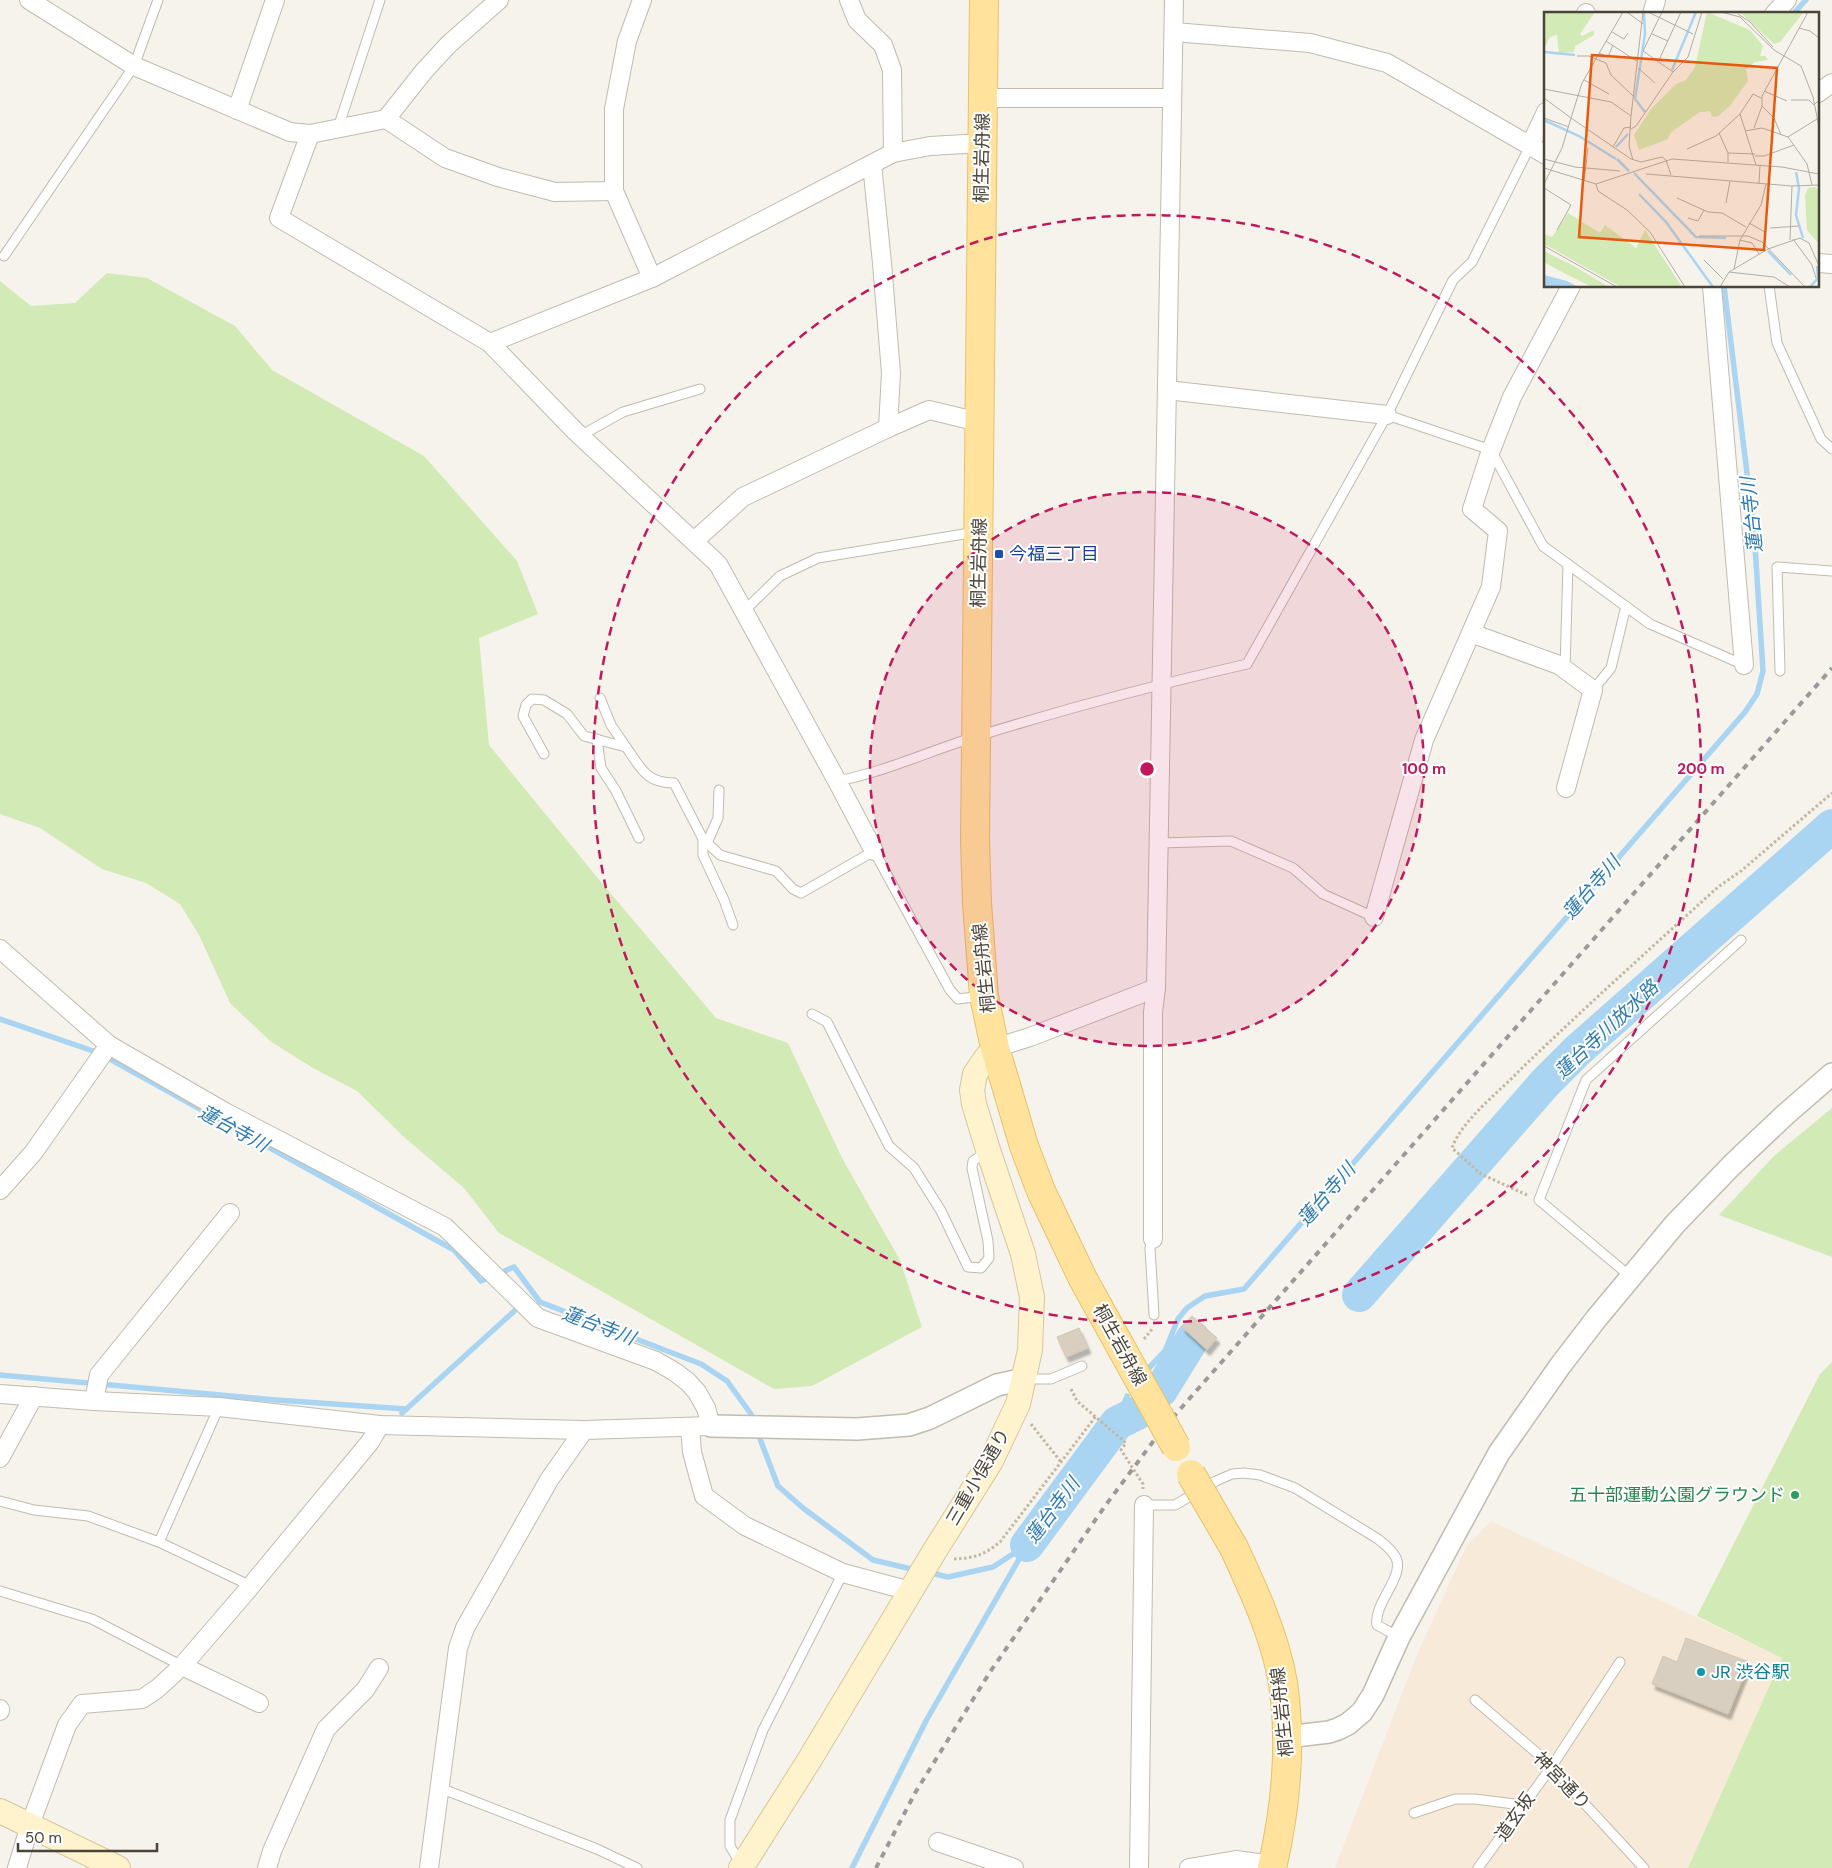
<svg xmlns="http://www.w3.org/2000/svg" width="1832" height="1868" viewBox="0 0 1832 1868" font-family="'DM Sans','Noto Sans JP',sans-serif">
	<defs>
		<filter id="shadow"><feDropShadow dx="3" dy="5.5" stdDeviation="1" flood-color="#0004"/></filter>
	</defs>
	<rect width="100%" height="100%" fill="#f6f3ec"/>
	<!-- commercial -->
	<polygon fill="#f7ead8" points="1491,1521 1783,1658 1688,1868 1335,1868 1416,1657 1466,1547"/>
	<!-- green -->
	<g fill="#d2eab5">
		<polygon points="107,273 147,278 235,326 272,370 424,456 517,561 538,614 479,638 489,745 601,882 716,1018 788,1043 842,1158 900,1260 922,1327 812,1386 774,1389 499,1233 464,1188 404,1137 357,1091 313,1068 270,1041 230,1003 199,935 180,904 146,883 102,869 40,828 0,814 0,281 31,306 75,303"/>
		<polygon points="1832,1108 1832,1257 1719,1215 1775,1155"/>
		<polygon points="1832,1362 1832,1868 1688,1868 1782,1658 1697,1616 1820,1374"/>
	</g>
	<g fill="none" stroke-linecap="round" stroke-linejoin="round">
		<!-- stream -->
		<g stroke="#a9d4f2" stroke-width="5.5">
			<polyline points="1793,14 1806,0"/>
			<polyline points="0,1019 99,1053 454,1250 481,1281 514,1267 540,1302 701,1364 727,1381 751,1414 754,1422"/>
			<polyline points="1148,1369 1165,1351 1178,1319 1187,1308 1205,1296 1244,1289 1745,712 1757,694 1763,671 1754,530 1724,286"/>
			<polyline points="0,1375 276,1400 406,1409"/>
			<polyline points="402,1413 522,1304"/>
			<polyline points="1117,1423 1127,1396"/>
			<polyline points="757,1431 778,1486 803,1508 873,1560 916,1570"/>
			<polyline points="927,1572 948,1577 993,1567 1027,1545"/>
			<polyline points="852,1868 927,1719 1026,1547"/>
		</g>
		<!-- river -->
		<g stroke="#a9d4f2" stroke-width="34">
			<polyline points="1359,1295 1545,1083 1578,1050 1832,826"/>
			<polyline points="1161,1390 1193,1338"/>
			<polyline points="1027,1545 1117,1423 1137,1413"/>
		</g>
	</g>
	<!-- building -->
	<g fill="#d8cfc1" stroke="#d3c7b4" filter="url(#shadow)">
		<polygon points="1192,1316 1217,1338 1207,1350 1182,1327"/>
		<polygon points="1079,1328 1088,1348 1066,1357 1057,1337"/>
		<polygon points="1686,1638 1749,1662 1728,1714 1652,1684 1663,1656 1677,1662"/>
	</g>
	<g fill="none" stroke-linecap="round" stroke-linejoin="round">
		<defs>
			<g id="service">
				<polyline points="338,128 380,0"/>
				<polyline points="4,256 134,66 158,0"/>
				<polyline points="1769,286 1777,343 1821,439 1832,449"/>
				<polyline points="1387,415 1491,450 1543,546 1650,624 1744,665"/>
				<polyline points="580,436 623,412 700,389"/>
				<polyline points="744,611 780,576 818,558 976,532"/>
				<polyline points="1565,669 1568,564"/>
				<polyline points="1780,671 1777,567 1832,571"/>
				<polyline points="1593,690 1611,668 1626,606"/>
				<polyline points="600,698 611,725 626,747"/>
				<polyline points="597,739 601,768 616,791 639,838"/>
				<path d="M544 754 523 716 526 705 532 699 544 700 567 714 584 736 626 747C641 768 646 783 674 783L703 839 720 855 776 871 793 889 801 893 874 851 950 990 958 999 982 996"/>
				<path d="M837 781C885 772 929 751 975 737 1064 709 1155 685 1247 664L1387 415 1453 280 1472 262 1530 146"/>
				<polyline points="703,839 703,855 724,900 733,925"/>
				<polyline points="707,843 718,818 719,790"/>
				<polyline points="1159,843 1231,841 1293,868 1323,894 1374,917"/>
				<polyline points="812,1014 827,1022 889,1146 914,1168 941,1211 968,1267 981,1268 989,1258 988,1241 972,1168 973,1161 988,1151"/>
				<polyline points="1153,1239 1150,1248 1154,1315"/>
				<polyline points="1631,1277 1539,1200 1586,1080 1741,940"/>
				<polyline points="1025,1379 1051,1379 1082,1366"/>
				<polyline points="0,1501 34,1510 88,1516 159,1542 251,1586"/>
				<path d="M1144 1505H1175L1216 1481 1232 1474 1244 1473 1260 1475 1295 1488 1378 1539C1384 1544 1391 1549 1395 1556 1407 1575 1373 1603 1377 1625L1399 1637"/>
				<polyline points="159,1542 219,1407"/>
				<polyline points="0,1591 92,1619 182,1666"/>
				<polyline points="1475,1700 1552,1766 1584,1803 1644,1868"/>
				<polyline points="440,1788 597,1849 637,1868"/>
				<polyline points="1414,1813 1455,1799 1475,1799 1522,1805"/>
				<polyline points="743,1864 736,1856 730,1846 730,1820 763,1730 843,1573"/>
				<polyline points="1478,1868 1552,1766 1620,1662"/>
			</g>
			<g id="minor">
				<polyline points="29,0 134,66 290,132 310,134 386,119 424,71 449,44 499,0"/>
				<polyline points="642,0 627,41 614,109 614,191 652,278"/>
				<polyline points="849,0 857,20 883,45 892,70 893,153"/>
				<polyline points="1586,14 1586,13"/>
				<polyline points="1652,14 1656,0"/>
				<polyline points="1774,14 1787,0"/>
				<polyline points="1174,32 1310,43 1387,63 1546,155"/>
				<polyline points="1818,93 1832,83"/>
				<polyline points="983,98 1172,98"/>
				<polyline points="237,110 275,0"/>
				<polyline points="386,119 445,158 498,177 555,192 614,191"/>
				<polyline points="310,134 279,218 490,343 575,431 718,564 837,781 874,851"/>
				<polyline points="1530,146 1546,112"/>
				<polyline points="872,164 882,263 891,373 888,428"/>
				<polyline points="1818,263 1832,264"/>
				<polyline points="1712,286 1744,665"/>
				<polyline points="490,343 652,278 893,153 930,146 982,143"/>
				<polyline points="1167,390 1387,415"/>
				<polyline points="694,541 743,497 888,428 929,410 979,422"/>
				<polyline points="1471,633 1559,665 1593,690 1566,788"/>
				<polyline points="1374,917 1424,740 1491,587 1498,531 1472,509 1491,450 1512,397 1571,286"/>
				<polyline points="0,949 109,1045 225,1112 445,1227 538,1318 656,1361 675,1372 688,1382 697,1392 706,1408 711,1426 584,1430 380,1425 219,1407 94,1401 0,1394"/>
				<polyline points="995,1048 1030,1037 1156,988"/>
				<polyline points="0,1190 33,1153 109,1045"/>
				<polyline points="1153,1239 1153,1012 1156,988 1174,0"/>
				<polyline points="94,1401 99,1375 230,1213"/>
				<polyline points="690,1427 692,1452 704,1496 745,1526 843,1573 910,1591"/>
				<polyline points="0,1458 34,1396"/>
				<polyline points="182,1666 259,1703"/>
				<polyline points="0,1709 0,1711"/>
				<polyline points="938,1842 1014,1868"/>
				<polyline points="17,1868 30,1825 67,1725 82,1704 142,1699 157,1689 182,1666 245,1593 370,1442 380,1425"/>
				<polyline points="267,1868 272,1851 326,1729 365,1690 379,1668"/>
				<polyline points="429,1868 458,1648 465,1628 549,1480 584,1430"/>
				<polyline points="1139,1868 1144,1505"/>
				<polyline points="1189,1868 1236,1860 1273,1865"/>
			</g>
			<g id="tertiary">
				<polyline points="711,1426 857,1429 909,1425 930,1418 997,1385 1024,1379"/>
				<polyline points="1287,1737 1329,1732 1338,1729 1348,1724 1362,1712 1373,1695 1399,1637 1499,1453 1560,1366 1596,1319 1675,1224 1732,1165 1786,1114 1832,1074"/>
			</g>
			<g id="secondary">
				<polyline points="0,1811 118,1868"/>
				<polyline points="741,1868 810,1759 934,1552 991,1461 1018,1404 1030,1350 1032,1297 1023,1254 988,1150 974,1104 972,1090 975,1074 986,1058 995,1048"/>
			</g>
			<g id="primary">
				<polyline points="984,0 975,840 977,903 984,996 995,1048 1024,1146 1041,1191 1083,1279 1159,1416"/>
				<path d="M1234 1548C1254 1591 1275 1636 1283 1683 1292 1745 1286 1807 1272 1868"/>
			</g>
		</defs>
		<!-- service casing -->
		<use href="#service" stroke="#c2bbae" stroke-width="11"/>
		<!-- minor casing -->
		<use href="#minor" stroke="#c2bbae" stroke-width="20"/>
		<!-- tertiary casing -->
		<use href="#tertiary" stroke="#c2bbae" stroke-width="24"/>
		<!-- secondary casing -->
		<use href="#secondary" stroke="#d6c79b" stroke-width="26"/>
		<!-- primary casing -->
		<use href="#primary" stroke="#e6c16a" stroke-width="30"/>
		<!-- path -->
		<g stroke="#c4b79f" stroke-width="3" stroke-dasharray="2.5 2.5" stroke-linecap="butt">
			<path d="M1527 1195 1481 1174 1452 1148C1462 1120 1498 1093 1519 1071 1584 1008 1651 948 1718 887L1741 871 1832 793"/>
			<polyline points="1144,1339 1153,1328"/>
			<polyline points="1071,1389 1077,1401 1126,1443 1121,1450 1143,1484 1143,1489"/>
			<polyline points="1031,1424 1061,1462"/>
			<path d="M954 1559C975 1558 984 1555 1000 1542L1096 1416"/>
		</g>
		<!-- service -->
		<use href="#service" stroke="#fff" stroke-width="9"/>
		<!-- minor -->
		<use href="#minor" stroke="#fff" stroke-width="18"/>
		<!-- tertiary -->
		<use href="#tertiary" stroke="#fff" stroke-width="21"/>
		<!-- secondary -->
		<use href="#secondary" stroke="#fff3cd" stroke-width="24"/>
		<!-- primary -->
		<use href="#primary" stroke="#ffe39c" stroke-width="28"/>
		<!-- rail -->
		<polyline stroke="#9a9a9a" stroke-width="4" stroke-dasharray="6 6" stroke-linecap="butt" points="876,1868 915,1793 990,1672 1105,1506 1161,1431 1832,668"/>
		<defs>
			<g id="primary-bridge">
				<polyline points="1159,1416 1176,1447"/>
				<polyline points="1191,1474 1234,1548"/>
			</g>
		</defs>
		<!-- primary-bridge casing -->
		<use href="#primary-bridge" stroke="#e6c16a" stroke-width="30" stroke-linecap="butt"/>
		<!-- primary-bridge -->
		<use href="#primary-bridge" stroke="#ffe39c" stroke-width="28"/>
	</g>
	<!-- distance rings -->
	<circle cx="1147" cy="769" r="277" fill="#c2185b" fill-opacity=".12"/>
	<g fill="none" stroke="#c2185b" stroke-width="2.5" stroke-dasharray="9 6">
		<circle cx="1147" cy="769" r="277"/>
		<circle cx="1147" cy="769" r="554"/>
	</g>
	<!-- markers -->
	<rect fill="#1a4fb4" stroke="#fff" stroke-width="2" x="994" y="549" width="10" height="10" rx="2.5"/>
	<circle fill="#2e9e5b" stroke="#fff" stroke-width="2" cx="1795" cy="1495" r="5"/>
	<circle fill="#0f9aa8" stroke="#fff" stroke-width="2" cx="1701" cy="1672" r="5"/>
	<g text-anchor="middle" stroke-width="4" stroke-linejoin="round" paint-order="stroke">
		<!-- street labels -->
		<g font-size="18" fill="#4b4439" stroke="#fff">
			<text transform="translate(982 158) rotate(-89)" y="6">桐生岩舟線</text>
			<text transform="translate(979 563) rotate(-89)" y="6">桐生岩舟線</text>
			<text transform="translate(984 968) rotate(-96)" y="6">桐生岩舟線</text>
			<text transform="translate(1120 1345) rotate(61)" y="6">桐生岩舟線</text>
			<text transform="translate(978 1477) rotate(-60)" y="6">三重小俣通り</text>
			<text transform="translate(1282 1712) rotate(-96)" y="6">桐生岩舟線</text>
			<text transform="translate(1562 1781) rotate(46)" y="6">神宮通り</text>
			<text transform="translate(1515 1817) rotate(-55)" y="6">道玄坂</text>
		</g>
		<!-- transit labels -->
		<g font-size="18" fill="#164399" stroke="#fff" text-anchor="start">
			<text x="1009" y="560">今福三丁目</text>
		</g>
		<!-- leisure labels -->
		<g font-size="18" fill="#27864d" stroke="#fff" text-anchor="end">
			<text x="1785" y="1501">五十部運動公園グラウンド</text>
		</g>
		<!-- culture labels -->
		<g font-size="18" fill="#0d838f" stroke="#fff" text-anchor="start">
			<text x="1711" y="1678">JR 渋谷駅</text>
		</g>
		<!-- water labels -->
		<g font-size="19" font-style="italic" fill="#2e7ab2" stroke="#fff">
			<text transform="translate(1751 515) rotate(-96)" y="7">蓮台寺川</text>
			<text transform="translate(1591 887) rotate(-49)" y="7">蓮台寺川</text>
			<text transform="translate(1606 1029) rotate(-43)" y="7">蓮台寺川放水路</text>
			<text transform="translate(234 1128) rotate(29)" y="7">蓮台寺川</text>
			<text transform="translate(1326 1194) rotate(-49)" y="7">蓮台寺川</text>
			<text transform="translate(599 1325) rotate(21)" y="7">蓮台寺川</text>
			<text transform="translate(1052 1510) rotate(-53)" y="7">蓮台寺川</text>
		</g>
	</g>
	<!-- overview -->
	<g transform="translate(1544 12)">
		<rect width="275" height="275" fill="#f6f3ec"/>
		<path d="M0 0H51L36 22 38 24 50 18V23L31 34 30 40 15 41 13 23 6 25 0 37ZM163 0 206 18 219 34 216 44H221L224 48 211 50 202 57 204 69 185 95 174 104 168 105 166 99 156 100 127 120 124 127 95 138 90 123 107 97 132 72 142 68 151 55ZM196 0 259 1 236 30 230 32ZM271 175 275 179V232L263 218 261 183 264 176ZM24 201 56 221 61 213 92 236 101 218 138 275H77L0 232V222L8 225ZM0 239 30 254 65 275H48L16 259 0 250Z" fill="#d2eab5"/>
		<path d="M0 263 23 269 34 275H0Z" fill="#a9d4f2"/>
		<path fill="none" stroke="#a9d4f2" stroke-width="2.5" d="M0 40 31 43M128 58 152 0M91 87 101 22 100 1M91 87 101 100M0 108 35 124 72 147M72 135 84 122M73 147 85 159M252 160 255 176 252 203 259 226M90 161 152 225 182 226M95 182 122 210 169 275M224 239 247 263M266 275 274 266 273 254"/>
		<path fill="none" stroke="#b2ada4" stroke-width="1" d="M79 0 38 71 27 106 87 147 97 150 118 145 122 148M83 0 99 12M104 0 149 22M177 0 196 5 230 38 257 54 269 85 275 115M194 2 206 10 229 35M255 16 266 19 275 26M68 20 80 27 84 21M108 22 124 29M62 29 94 50M99 39 118 0M99 39 129 60M55 41 64 45 69 33M33 44H45L62 51 67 63 89 84M115 48 137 0M94 56 111 71M40 68 65 82M0 77 67 90 87 104M220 79 243 89M0 86 27 106 18 136 0 172M247 88H265L270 93 275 88M196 102 212 153M0 106 25 115M210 116 218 94M87 117 92 114 129 60 144 45 158 0M201 119 218 116 244 125 263 152 268 173M175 121 184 141V150M237 123 230 106 218 94V84L264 0M244 125 273 107M69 135 80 116 87 115M143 137 172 124 196 102 209 82 217 86M184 141 211 142M211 144H220L250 133M0 147 31 155 76 159M89 148 85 134 87 104 99 0M122 148 127 163M0 156 52 172 128 147 238 155 275 162M102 162 248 174 275 173M40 169 44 136M52 172 54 179 83 198 106 220 141 275M215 172 216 153M0 176 27 193 13 218M133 186 164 200 178 201 202 215M182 191 186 169M144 206 154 209 160 198M205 211 221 220M226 216 255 214M155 224H204L218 230 261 275M249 227 268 253 272 266M196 228 208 231 215 242M246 228 248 174M0 234 73 275M160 248 179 267M190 257 196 228 217 193 222 172M185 260 230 265 246 275M176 275 185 260 224 237 256 226 265 231 275 254"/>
		<path fill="#e8590c" fill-opacity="0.15" stroke="#e8590c" stroke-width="2.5" d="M48 43 233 56 220 238 35 225Z"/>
		<rect width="275" height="275" fill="none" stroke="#4b4439" stroke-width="2.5"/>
	</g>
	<circle cx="1147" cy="769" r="8" fill="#c2185b" stroke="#fff" stroke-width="2.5"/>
	<g font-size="15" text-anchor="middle" font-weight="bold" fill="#c2185b" stroke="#fff" stroke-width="4" stroke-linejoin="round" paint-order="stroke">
		<text x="1424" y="774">100 m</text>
		<text x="1701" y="774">200 m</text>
	</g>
	<!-- scale -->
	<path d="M18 1843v8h139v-8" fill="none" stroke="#4b4439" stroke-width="2.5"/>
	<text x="25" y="1843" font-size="15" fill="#4b4439" stroke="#ffffff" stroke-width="4" paint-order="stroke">50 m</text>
</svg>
